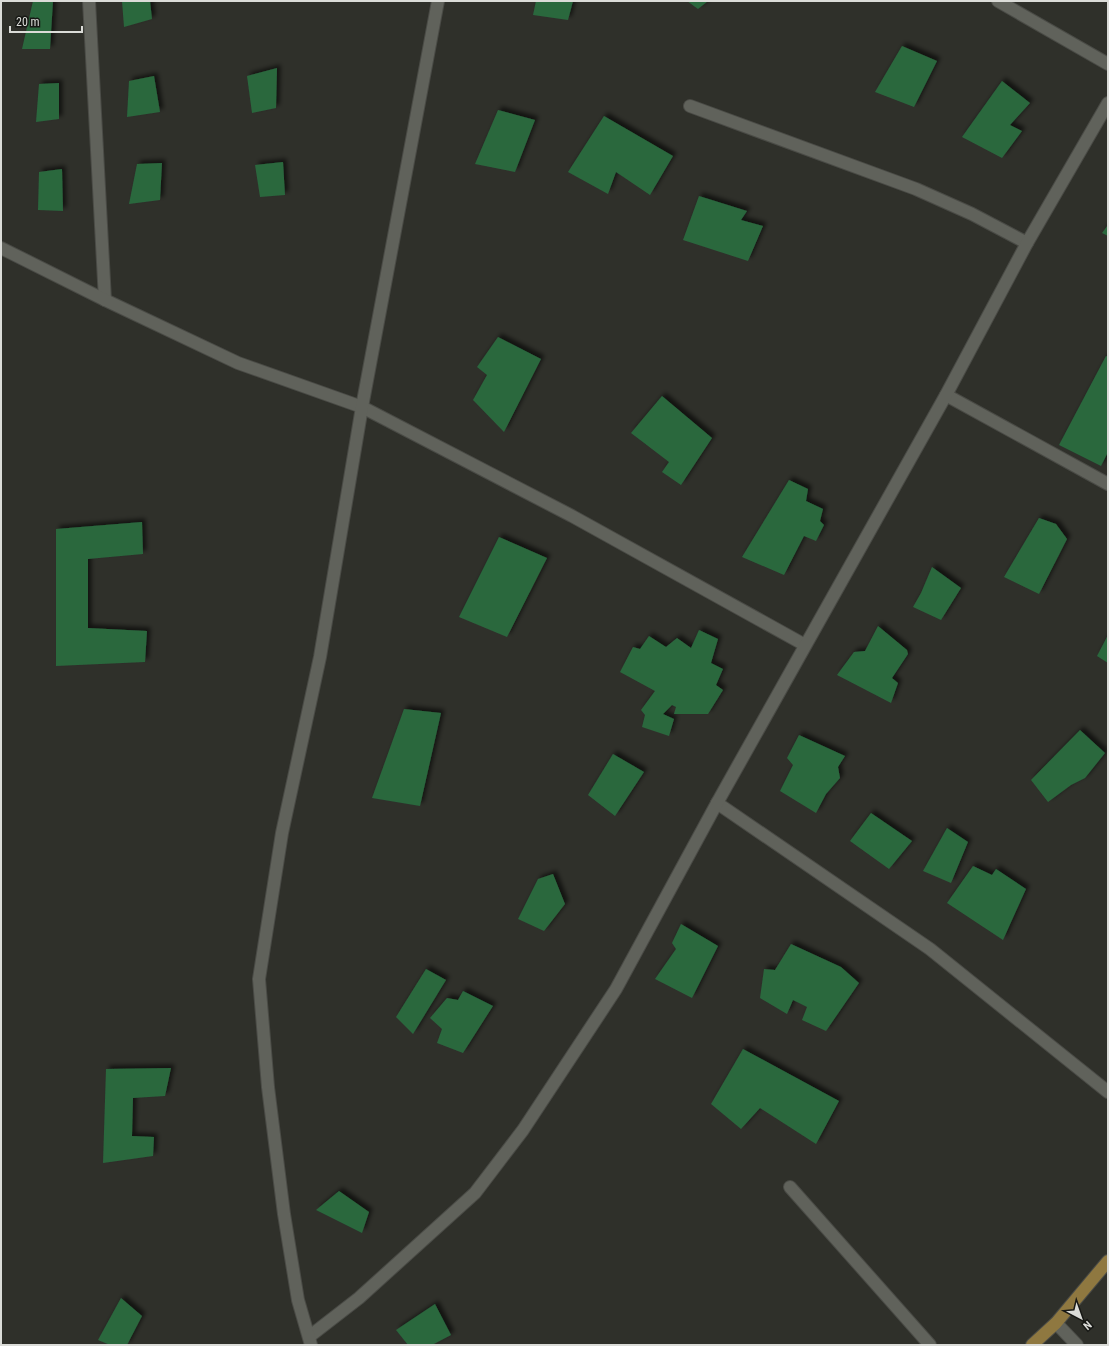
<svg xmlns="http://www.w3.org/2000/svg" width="1109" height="1346" viewBox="0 0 1109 1346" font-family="'Roboto Condensed',sans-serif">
	<defs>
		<filter id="shadow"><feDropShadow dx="3.5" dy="-3.5" stdDeviation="2" flood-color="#0009"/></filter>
	</defs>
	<rect width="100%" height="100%" fill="#2f302a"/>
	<!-- building -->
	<g fill="#2a673e" filter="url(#shadow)">
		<polygon points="33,1 53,1 50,49 22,49"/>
		<polygon points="122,1 150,1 152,19 124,27"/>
		<polygon points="536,1 573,1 568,20 533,15"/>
		<polygon points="687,1 708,1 698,9"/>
		<polygon points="902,46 937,61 914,107 875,92"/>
		<polygon points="277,68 276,108 252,113 247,76"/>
		<polygon points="154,76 160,112 127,117 129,81"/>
		<polygon points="1002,81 1030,103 1010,125 1022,131 1002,158 962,137"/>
		<polygon points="59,83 59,119 36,122 39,84"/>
		<polygon points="498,110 535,120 515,172 475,164"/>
		<polygon points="604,116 673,156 650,195 616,172 608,194 568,172"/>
		<polygon points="283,162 285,195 260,197 255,165"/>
		<polygon points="162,163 160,200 129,204 137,164"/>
		<polygon points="62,169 63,211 38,210 39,172"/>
		<polygon points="699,196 747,211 741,220 763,226 748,261 683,240"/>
		<polygon points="1108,225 1108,236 1102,233"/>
		<polygon points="498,337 541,359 504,432 473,400 487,375 477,367"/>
		<polygon points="1106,356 1108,357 1108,452 1101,466 1059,445"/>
		<polygon points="662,396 712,438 681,485 662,472 669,462 631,433"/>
		<polygon points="789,480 808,489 806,501 823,509 820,521 824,525 816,541 804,536 784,575 742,557"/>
		<polygon points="1039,518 1056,524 1067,539 1039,594 1004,577"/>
		<polygon points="142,522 143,554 88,559 88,628 147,631 145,662 56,666 56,529"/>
		<polygon points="499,537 547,558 507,637 459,617"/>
		<polygon points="932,567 961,588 941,620 913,607 921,593"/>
		<polygon points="878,626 907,650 908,654 892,678 898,683 891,703 837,675 854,652 865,651"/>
		<polygon points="699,630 718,639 711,663 723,669 716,685 723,690 708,714 674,714 676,707 672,705 663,714 674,719 669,736 642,727 645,715 641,710 655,691 620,672 633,647 640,649 649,636 666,647 677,638 691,648"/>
		<polygon points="1108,635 1108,663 1097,656"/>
		<polygon points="404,709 441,713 420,806 372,798"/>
		<polygon points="1080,730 1105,753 1085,778 1071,785 1048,802 1031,780"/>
		<polygon points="799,735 845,756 838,767 840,778 826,794 816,813 780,791 793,765 787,758"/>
		<polygon points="613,754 644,772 615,816 588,795"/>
		<polygon points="871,813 912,841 889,869 850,841"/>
		<polygon points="947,828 968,842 951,883 923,871"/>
		<polygon points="973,866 992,875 996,869 1026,889 1003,940 947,903"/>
		<polygon points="553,874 565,904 544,931 518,919 538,879"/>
		<polygon points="681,924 718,946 692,998 655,979 676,949 672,943"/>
		<polygon points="791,944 841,967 859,983 826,1031 802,1020 807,1007 793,1000 787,1014 760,998 764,969 775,970"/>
		<polygon points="426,969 446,980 413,1034 396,1017"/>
		<polygon points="463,991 493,1006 463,1053 437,1043 442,1029 430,1018 447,998 458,1000"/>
		<polygon points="743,1049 839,1101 816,1144 760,1108 741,1129 711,1104"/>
		<polygon points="171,1068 165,1096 133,1098 132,1136 154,1137 153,1156 103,1163 106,1069"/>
		<polygon points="339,1191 369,1212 362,1233 316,1210"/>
		<polygon points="121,1298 142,1316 127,1345 110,1345 98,1340"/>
		<polygon points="435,1304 451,1335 432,1345 408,1345 396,1330"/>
	</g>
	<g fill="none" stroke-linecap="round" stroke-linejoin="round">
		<defs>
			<g id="lane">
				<polyline points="362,407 572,516 805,645"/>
				<polyline points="790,1187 930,1345"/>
			</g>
			<g id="street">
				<polyline points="89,1 105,300"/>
				<polyline points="998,1 1108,64"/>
				<polyline points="690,106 916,189 972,214 1027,243"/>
				<polyline points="1,248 105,300 238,363 362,407"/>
				<polyline points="946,395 1108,484"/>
				<polyline points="717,803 930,949 1108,1092"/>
				<polyline points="310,1336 359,1298 475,1193 523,1130 616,989 717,803 946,395 1027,243 1108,103"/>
				<polyline points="311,1345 298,1300 284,1214 268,1087 259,979 282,833 320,657 362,407 438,1"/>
			</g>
			<polyline id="secondary" points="1056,1323 1077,1345"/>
			<polyline id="primary" points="1032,1345 1056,1323 1108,1261"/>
		</defs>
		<!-- lane casing -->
		<use href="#lane" stroke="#4a4b46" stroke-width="14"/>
		<!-- street casing -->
		<use href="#street" stroke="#4a4b46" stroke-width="14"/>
		<!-- secondary casing -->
		<use href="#secondary" stroke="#4a4b46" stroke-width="14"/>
		<!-- primary casing -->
		<use href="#primary" stroke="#4a4b46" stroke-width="14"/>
		<!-- lane -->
		<use href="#lane" stroke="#60625b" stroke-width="12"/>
		<!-- street -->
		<use href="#street" stroke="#60625b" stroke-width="12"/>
		<!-- secondary -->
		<use href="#secondary" stroke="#60625b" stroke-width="12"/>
		<!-- primary -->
		<use href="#primary" stroke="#8f7840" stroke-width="12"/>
	</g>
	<!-- border -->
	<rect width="1109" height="1346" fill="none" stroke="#dbdcd8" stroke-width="4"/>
	<!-- north arrow -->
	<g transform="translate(1081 1318) rotate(139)" stroke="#171815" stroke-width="3" paint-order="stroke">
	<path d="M0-3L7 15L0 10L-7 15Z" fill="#dbdcd8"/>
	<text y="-6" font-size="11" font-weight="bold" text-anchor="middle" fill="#dbdcd8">N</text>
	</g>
	<!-- scale -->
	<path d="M10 26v6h72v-6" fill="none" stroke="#dbdcd8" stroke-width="2"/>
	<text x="16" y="26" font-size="12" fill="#dbdcd8" stroke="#171815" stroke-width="3" paint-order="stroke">20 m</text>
</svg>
